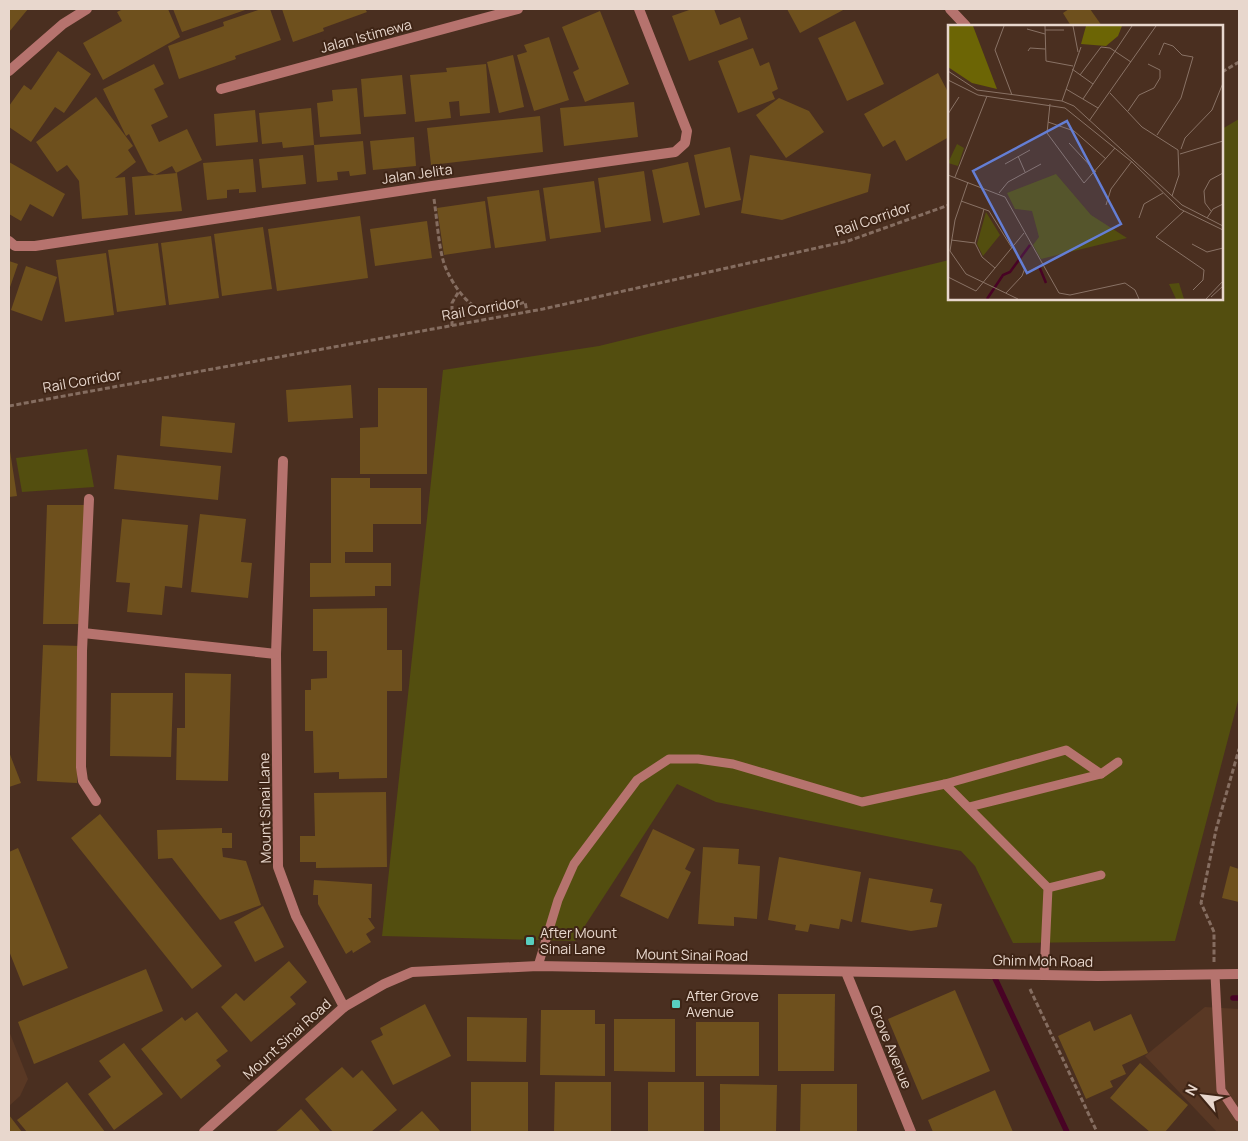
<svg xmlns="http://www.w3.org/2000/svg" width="1248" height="1141" viewBox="0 0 1248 1141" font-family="Manrope,sans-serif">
	<rect width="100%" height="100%" fill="#4a2f20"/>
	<!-- built -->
	<g fill="#593824">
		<polygon points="1205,1007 1239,1009 1239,1132 1217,1132 1145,1056"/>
		<polygon points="9,1031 28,1079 20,1096 9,1106"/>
	</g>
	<!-- green -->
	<g fill="#534e0f">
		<polygon points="1239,119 1239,697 1175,941 1013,943 975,866 961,851 716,802 677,784 575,941 382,936 443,370 599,346 949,260 949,299 1222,299 1222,129"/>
		<polygon points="87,449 94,487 22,492 16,458"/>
	</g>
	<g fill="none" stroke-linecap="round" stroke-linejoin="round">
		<!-- stream -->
		<g stroke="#480325" stroke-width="5.5">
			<polyline points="993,974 1067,1132"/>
			<polyline points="1233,998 1239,998"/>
		</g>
	</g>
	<!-- building -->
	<g fill="#6e501d">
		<polygon points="9,9 28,9 9,32"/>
		<polygon points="123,9 168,9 180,37 103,80 83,43 122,21 117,12"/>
		<polygon points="173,9 248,9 182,32"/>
		<polygon points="261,9 270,9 281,40 235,56 236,59 179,79 168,46 224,26 223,22"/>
		<polygon points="282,9 365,9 367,12 323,28 324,31 293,42"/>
		<polygon points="692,9 714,9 720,25 740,17 748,39 689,61 672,16"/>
		<polygon points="787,9 845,9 800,33"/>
		<polygon points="1069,9 1090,9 1102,26 1071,26 1063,13"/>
		<polygon points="600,11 629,84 585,102 573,72 579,69 562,27"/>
		<polygon points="855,21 884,84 847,101 818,38"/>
		<polygon points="549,37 569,100 534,111 517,55 527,52 524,45"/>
		<polygon points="753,48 760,66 769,62 778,89 772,92 775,99 738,113 718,61"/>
		<polygon points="58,51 91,74 64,113 55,107 31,142 9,127 9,106 24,85 31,90"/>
		<polygon points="513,55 524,107 499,113 487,62"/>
		<polygon points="154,64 164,84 154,89 168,117 151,125 159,142 187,129 202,160 176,173 172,166 155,175 148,172 129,134 126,136 103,89"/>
		<polygon points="486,64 490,113 460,116 459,101 449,102 451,118 415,122 410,75 447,72 446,68"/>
		<polygon points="938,73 949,94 949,137 906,161 895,140 883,147 864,114"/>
		<polygon points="402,75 406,114 364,117 361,79"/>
		<polygon points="357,88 361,134 320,137 317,103 333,101 332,90"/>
		<polygon points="96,97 133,146 128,150 136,162 115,178 125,177 128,215 82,219 79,181 67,165 57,172 36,142"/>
		<polygon points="779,98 809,111 824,132 786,158 756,115"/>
		<polygon points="634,102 638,137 564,146 560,108"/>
		<polygon points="311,108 314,145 283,148 282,142 262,144 259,113"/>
		<polygon points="255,110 258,142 216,146 214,114"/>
		<polygon points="540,116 543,152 431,165 427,128"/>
		<polygon points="414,137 416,166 373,170 370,141"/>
		<polygon points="363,141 366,174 350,176 349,171 337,172 338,180 317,182 314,145"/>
		<polygon points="730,147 741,200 705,208 694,155"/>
		<polygon points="303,155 306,184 262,188 259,159"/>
		<polygon points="750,155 871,174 868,192 782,220 741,213"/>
		<polygon points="253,159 256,192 239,193 239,189 227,190 227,198 207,200 203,163"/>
		<polygon points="9,162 65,194 53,217 30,204 21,221 9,214"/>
		<polygon points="688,162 700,215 663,223 652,170"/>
		<polygon points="644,171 651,221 605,228 598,178"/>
		<polygon points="177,173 182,211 135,215 132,177"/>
		<polygon points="594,181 601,232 550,239 543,188"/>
		<polygon points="539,190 546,241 495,248 487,197"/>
		<polygon points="485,201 491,248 444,255 437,208"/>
		<polygon points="360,216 368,278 277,291 268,229"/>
		<polygon points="427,221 432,258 375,266 370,229"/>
		<polygon points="263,227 272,289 222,296 214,234"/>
		<polygon points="211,236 219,298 169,305 161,243"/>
		<polygon points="158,243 166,305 117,312 108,250"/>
		<polygon points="106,253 114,315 65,322 56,260"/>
		<polygon points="9,261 18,264 9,290"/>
		<polygon points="26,266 57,277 42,321 11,310"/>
		<polygon points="351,385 353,418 288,422 286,390"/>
		<polygon points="378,388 427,388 427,474 360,474 360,428 378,427"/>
		<polygon points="162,416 235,423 232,453 160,446"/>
		<polygon points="9,445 17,496 9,497"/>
		<polygon points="117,455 221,466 218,500 114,489"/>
		<polygon points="331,478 370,478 370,488 421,488 421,524 373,524 373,552 345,552 345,563 391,563 391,586 375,586 375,596 310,597 310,563 331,563"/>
		<polygon points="47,505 88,505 82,624 43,624"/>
		<polygon points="200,514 246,519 241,562 252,563 248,598 191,592"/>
		<polygon points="122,519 188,525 182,588 165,586 162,615 127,612 130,583 116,582"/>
		<polygon points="387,608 387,650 402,650 402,691 387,691 387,778 339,779 339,772 314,773 313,731 305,731 305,690 311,690 311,679 327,678 327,651 313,651 313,609"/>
		<polygon points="43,645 82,646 77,783 37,781"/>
		<polygon points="185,673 231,674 228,781 176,780 177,728 185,728"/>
		<polygon points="111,693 173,693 171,757 110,756"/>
		<polygon points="9,752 21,783 9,787"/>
		<polygon points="386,792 387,867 316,868 316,862 300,862 300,836 315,836 314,793"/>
		<polygon points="100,814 222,966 192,989 71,838"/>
		<polygon points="222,828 222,833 232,833 232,848 222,848 223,857 246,861 261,905 220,920 172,858 158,859 157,830"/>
		<polygon points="653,829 695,849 685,869 691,872 668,919 620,896"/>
		<polygon points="703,847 739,849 738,864 760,866 757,919 734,917 734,926 698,924"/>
		<polygon points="18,848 68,968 23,986 9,951 9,852"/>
		<polygon points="779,857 861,872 852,922 841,919 839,929 810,924 808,932 795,930 796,925 768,920"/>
		<polygon points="1230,866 1239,869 1239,902 1222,898"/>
		<polygon points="869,878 933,889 930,902 942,904 937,927 911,931 861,922"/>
		<polygon points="314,880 372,884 371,918 368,918 375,928 366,934 371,942 353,953 352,950 346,954 318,904 318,895 313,895"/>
		<polygon points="263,906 284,947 255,962 234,922"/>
		<polygon points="289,961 307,982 290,997 296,1004 251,1042 221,1007 236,993 244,1001"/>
		<polygon points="146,969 163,1011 34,1064 18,1022"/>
		<polygon points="955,990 990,1071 922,1100 888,1019"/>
		<polygon points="778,994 835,994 834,1071 778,1071"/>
		<polygon points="425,1004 451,1056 393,1085 371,1041 383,1035 380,1028"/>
		<polygon points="541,1010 595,1010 595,1024 605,1024 605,1076 540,1075"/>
		<polygon points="197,1012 228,1051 216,1060 221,1066 181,1099 141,1049 182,1017 185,1021"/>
		<polygon points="1131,1014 1148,1053 1122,1065 1126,1074 1110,1081 1113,1087 1086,1099 1058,1036 1090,1021 1094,1031"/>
		<polygon points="467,1017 527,1018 526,1062 467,1061"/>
		<polygon points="614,1019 675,1019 675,1072 614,1071"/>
		<rect x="696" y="1022" width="63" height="54"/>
		<polygon points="124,1043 163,1094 114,1130 88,1094 111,1077 99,1061"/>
		<polygon points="1140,1063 1188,1105 1165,1132 1150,1132 1110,1098"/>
		<polygon points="342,1067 353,1078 362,1070 397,1110 371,1132 333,1132 305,1099"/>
		<polygon points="67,1082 105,1132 27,1132 17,1120"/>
		<rect x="471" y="1082" width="57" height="50"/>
		<polygon points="555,1082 611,1082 611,1132 554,1132"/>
		<rect x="648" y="1082" width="56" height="50"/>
		<polygon points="720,1084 777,1085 776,1132 720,1132"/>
		<polygon points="801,1084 857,1084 857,1132 800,1132"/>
		<polygon points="995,1090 1013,1132 933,1132 928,1120"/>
		<polygon points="301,1109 321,1132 275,1132 279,1129"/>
		<polygon points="422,1111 441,1132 398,1132"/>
		<polygon points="9,1115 22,1132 9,1132"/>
	</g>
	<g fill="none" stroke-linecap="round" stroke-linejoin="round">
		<!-- path -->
		<g stroke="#856d60" stroke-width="3" stroke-dasharray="5 2.5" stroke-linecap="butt">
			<polyline points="1222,72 1239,62"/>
			<path d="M434 199C437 219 438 241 443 260 447 276 466 307 483 310 497 312 513 306 525 302L527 312"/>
			<polyline points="452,326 452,303 459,291"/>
			<polyline points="9,406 543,309 848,241 949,205"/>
			<polyline points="1214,962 1214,932 1201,903 1216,830 1239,749"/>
			<polyline points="1030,989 1097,1132"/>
		</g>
		<!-- lane -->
		<g stroke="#b6736e" stroke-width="9">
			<polyline points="945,784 1048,888 1044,975"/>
			<polyline points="969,807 1101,774 1118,762"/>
			<polyline points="1048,888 1101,875"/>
			<polyline points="538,966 558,900 574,864 637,780 669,759 698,759 733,764 862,802 945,784 1066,750 1101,774"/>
			<polyline points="1215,975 1221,1090 1239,1117"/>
		</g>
		<!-- street -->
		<g stroke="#b6736e" stroke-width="10">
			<polyline points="950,9 966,26"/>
			<polyline points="9,71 63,24 87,9"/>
			<polyline points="221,89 518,9"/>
			<polyline points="9,241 15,246 35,246 432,186 675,152 685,143 687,131 639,9"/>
			<polyline points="283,461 276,654 278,867 296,916 344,1007"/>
			<polyline points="89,499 82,651 81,767 83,781 96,801"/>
			<polyline points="83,633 276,654"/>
			<polyline points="846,972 911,1132"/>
			<polyline points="204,1132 344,1007 384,984 412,972 538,966 1098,976 1239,974"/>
		</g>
	</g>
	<!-- markers -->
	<g fill="#58cec0" stroke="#3f2516" stroke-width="2">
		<rect x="525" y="936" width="10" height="10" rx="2.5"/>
		<rect x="671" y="999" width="10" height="10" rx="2.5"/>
	</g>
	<g text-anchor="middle" stroke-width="4" stroke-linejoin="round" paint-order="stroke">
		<!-- street labels -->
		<g font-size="14" fill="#e8d7cd" stroke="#3f2516">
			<text transform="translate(366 36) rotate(-15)" y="5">Jalan Istimewa</text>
			<text transform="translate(417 174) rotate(-8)" y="5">Jalan Jelita</text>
			<text transform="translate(873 219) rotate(-19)" y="5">Rail Corridor</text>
			<text transform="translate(481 309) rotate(-10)" y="5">Rail Corridor</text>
			<text transform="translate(82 381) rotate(-10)" y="5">Rail Corridor</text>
			<text transform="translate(265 808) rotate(-91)" y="5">Mount Sinai Lane</text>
			<text transform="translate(692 955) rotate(1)" y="5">Mount Sinai Road</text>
			<text transform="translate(1043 961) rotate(1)" y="5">Ghim Moh Road</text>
			<text transform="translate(287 1039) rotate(-42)" y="5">Mount Sinai Road</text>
			<text transform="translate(891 1047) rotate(68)" y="5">Grove Avenue</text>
		</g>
		<!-- poi labels -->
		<g font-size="14" fill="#e8d7cd" stroke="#3f2516" text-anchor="start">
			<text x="540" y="938">After Mount<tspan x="540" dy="16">Sinai Lane</tspan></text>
			<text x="686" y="1001">After Grove<tspan x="686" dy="16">Avenue</tspan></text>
		</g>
	</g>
	<!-- overview -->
	<g transform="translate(948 25)">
		<rect width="275" height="275" fill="#4a2f20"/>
		<path d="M9 119 16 123 10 141 0 138ZM108 149 143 190 179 213 93 234 85 220 91 212 84 186 67 184 59 168ZM38 187 52 210 35 231 29 219ZM231 258 236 274H228L221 259Z" fill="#534e0f"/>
		<path d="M0 1H25L49 64 24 58 0 42ZM138 1H174L170 11 158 21 133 19Z" fill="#6c6505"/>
		<path fill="none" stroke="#480325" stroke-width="2.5" d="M91 241 98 258M39 274 55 250 62 247 82 220"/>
		<path fill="none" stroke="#897265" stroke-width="1" d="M56 1 47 25 64 70M97 1 98 36 125 41M125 1 130 27M79 4 97 9M97 5H116M80 26 82 23 97 24M124 44 145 59M0 46 29 65 114 76 126 81 234 180 275 201M132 50 153 22 162 23 183 37M0 55 30 70 117 83 184 137 232 184 275 205M118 64 150 83M162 68 194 102 230 125M135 74 184 1M114 76 133 22M102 79 99 108 136 158 167 123M180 86 191 70 206 63 212 53V45L200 39M0 89 11 72M141 96 208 1M100 97 126 106 158 134M209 110 233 73 245 32 234 30 225 21 216 18 211 30M121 118 148 147M233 124 237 113 264 85 275 58M232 129 275 116M70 131 77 147M57 139 82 125M0 150 57 172 111 268 122 270 177 258 187 265 191 274M7 152 39 71M20 157 7 195 2 226 18 249 70 274M51 168 60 157 93 139M224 171 231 150 230 125M13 176 41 186 64 223M158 180 163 164 184 136M36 184 27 218 34 232 47 243M236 186 208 212 256 245 255 255 245 265M263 186 257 178 256 166 262 155 275 148M191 193 196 179 215 168M259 193 265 184 275 179M3 215 27 218M244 219 259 227 275 223M0 252 28 266 76 208M58 268 74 251 77 243M263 272 275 261M258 274 275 256"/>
		<path fill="#647ed4" fill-opacity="0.15" stroke="#647ed4" stroke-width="2.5" d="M119 96 173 199 79 248 25 146Z"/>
		<rect width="275" height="275" fill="none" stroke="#e8d7cd" stroke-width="2.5"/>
	</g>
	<!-- border -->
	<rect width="1248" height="1141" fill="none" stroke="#e8d7cd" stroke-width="20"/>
	<!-- north arrow -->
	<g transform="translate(1203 1096) rotate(298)" stroke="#3f2516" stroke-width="4" paint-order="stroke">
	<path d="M0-4L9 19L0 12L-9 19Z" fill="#e8d7cd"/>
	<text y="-8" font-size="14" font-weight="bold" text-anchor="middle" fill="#e8d7cd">N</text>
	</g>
</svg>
